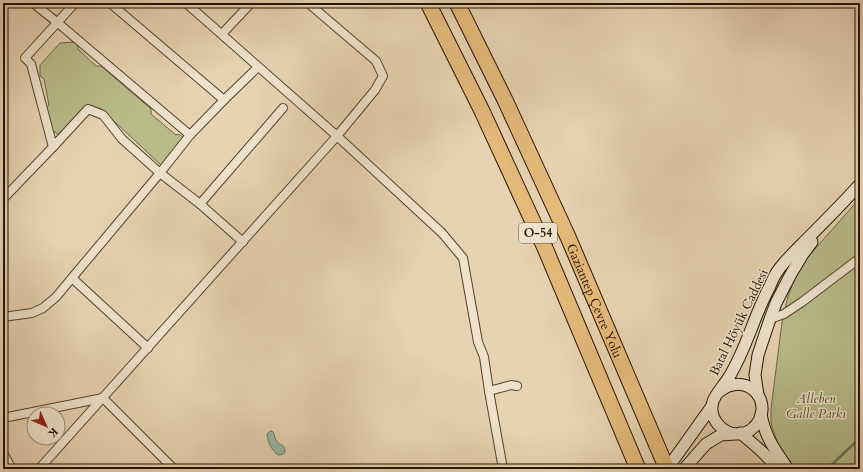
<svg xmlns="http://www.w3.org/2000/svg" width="863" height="472" viewBox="0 0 863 472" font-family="Cardo,serif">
	<rect width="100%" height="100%" fill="#e7d2b2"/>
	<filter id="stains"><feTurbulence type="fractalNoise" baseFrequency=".005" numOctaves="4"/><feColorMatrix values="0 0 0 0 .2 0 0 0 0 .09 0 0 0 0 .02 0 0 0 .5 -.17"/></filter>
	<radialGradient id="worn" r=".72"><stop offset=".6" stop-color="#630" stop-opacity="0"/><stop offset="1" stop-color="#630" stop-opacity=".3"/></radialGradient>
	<!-- green -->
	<g fill="#b8bb8a" stroke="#6e6645">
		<polygon points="74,42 78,46 78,49 96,66 101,66 151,109 151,114 176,135 179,134 186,140 162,166 100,108 96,109 61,137 51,129 45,108 49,105 44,79 40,76 40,65 60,43"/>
		<polygon points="860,198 860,469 793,469 779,448 771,423 771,409 782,322 788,296 799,267"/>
	</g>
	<!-- water -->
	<path fill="#97b8a8" stroke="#697665" d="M270 431H272C275 434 274 436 276 440 279 447 285 442 285 452 283 455 281 455 278 455 271 449 268 443 267 434Z"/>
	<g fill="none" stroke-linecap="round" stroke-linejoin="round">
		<!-- stream -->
		<polyline stroke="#697665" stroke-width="2.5" points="827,469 860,438"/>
		<defs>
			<g id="street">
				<polyline points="33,3 58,23 190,135"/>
				<polyline points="110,3 224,100"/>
				<polyline points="186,3 337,136 442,233 463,258 478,342 484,357 489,391 503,469"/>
				<polyline points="222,34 251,3"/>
				<polyline points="53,147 88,109 103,115 122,139 160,173 200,204 243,242"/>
				<polyline points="3,199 53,147 31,64 25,58 75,3"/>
				<polyline points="200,204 283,108"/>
				<polyline points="72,278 148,348"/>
				<polyline points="3,317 32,313 43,308 56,297 160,173 190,135 224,100 258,67"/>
				<polyline points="770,319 784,314 802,302 860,258"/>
				<polyline points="489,391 511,385 517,386"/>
				<polyline points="3,418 103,398 174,469"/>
				<polyline points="3,453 12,469"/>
				<polyline points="39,469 337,136 375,90 383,76 376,61 308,3"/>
			</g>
			<g id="secondary">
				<path d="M719 392C749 368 777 406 753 428 749 432 742 434 736 434 722 433 710 419 712 405 714 394 724 386 729 377 747 348 754 315 770 286 772 281 774 276 777 272 784 261 798 248 807 239 825 221 843 203 860 184"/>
				<polyline points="758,395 755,375 758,355 770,319 776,303 791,274 803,254 812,242"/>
				<path d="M761 414C765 437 775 450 788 469"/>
				<path d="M740 433C754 444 767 455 778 469"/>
				<polyline points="667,469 712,406"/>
				<polyline points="684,469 706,444 721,435 734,434"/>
			</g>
			<g id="highway">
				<polyline points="428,3 482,111 545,248 638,469"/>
				<path id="s1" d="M457 3 505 100 568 237 667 469"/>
			</g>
		</defs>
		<!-- street casing -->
		<use href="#street" stroke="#54422c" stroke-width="10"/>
		<!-- secondary casing -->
		<use href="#secondary" stroke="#231200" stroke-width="13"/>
		<!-- highway casing -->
		<use href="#highway" stroke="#231200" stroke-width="17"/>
		<!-- street -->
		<use href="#street" stroke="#efe2cd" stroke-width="8"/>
		<!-- secondary -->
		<use href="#secondary" stroke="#efe2cd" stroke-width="11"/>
		<!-- highway -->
		<use href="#highway" stroke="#e4b979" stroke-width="15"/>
	</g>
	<g text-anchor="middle" stroke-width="3" stroke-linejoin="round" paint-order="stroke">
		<!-- shield labels -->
		<rect fill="#efe2cd" stroke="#60503e" stroke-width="1" x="519" y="223" width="38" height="20" rx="3"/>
		<g font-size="12" font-weight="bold" fill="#231200">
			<text x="538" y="237">O-54</text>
		</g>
		<!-- street labels -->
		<g font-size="13" fill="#231200" stroke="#efe2cd">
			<text dy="5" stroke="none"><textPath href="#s1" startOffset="328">Gaziantep Çevre Yolu</textPath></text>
			<text transform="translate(738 322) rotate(-64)" y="5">Batal Höyük Caddesi</text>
		</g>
		<!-- park labels -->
		<g font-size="13" font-style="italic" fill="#574d30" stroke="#efe2cd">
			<text x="816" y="403">Alleben<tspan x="816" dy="15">Galle Parkı</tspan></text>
		</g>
	</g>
	<!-- margin -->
	<rect width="863" height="472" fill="none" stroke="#e7d2b2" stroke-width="16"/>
	<rect x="4" y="4" width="855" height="464" fill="none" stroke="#231200" stroke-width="2"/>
	<rect x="8" y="8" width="847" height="456" fill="none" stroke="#231200"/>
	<!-- north arrow -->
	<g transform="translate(46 426) rotate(135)"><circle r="19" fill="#efe2cd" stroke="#9d8f7b"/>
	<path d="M0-3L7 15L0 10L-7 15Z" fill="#8f2418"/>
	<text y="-6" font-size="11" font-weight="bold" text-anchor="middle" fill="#231200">K</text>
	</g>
	<rect width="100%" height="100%" filter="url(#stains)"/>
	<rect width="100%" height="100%" fill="url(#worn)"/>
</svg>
